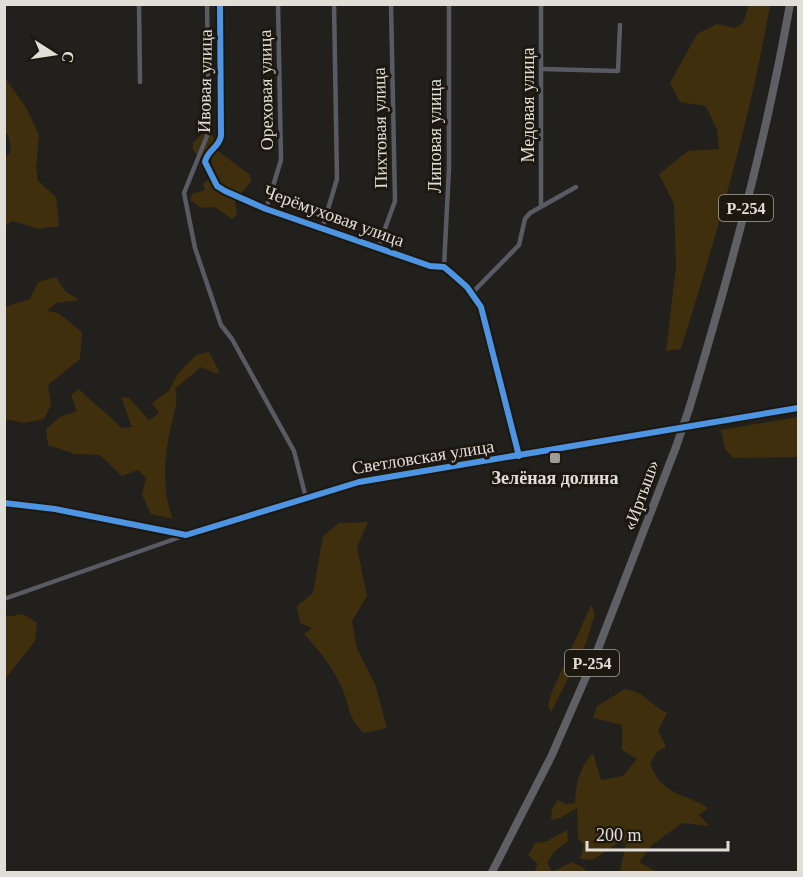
<svg xmlns="http://www.w3.org/2000/svg" width="803" height="877" viewBox="0 0 803 877" font-family="Georgia,serif">
	<rect width="100%" height="100%" fill="#22201c"/>
	<!-- green -->
	<g fill="#3f2f0d">
		<path d="M749 5H770C750 121 716 236 681 349L666 351 676 267 674 204 659 174 688 151 719 149 717 130 706 106 680 102 670 83 697 34 717 24 735 28 743 23Z"/>
		<polygon points="5,78 27,109 39,135 36,167 38,181 56,197 59,226 39,229 12,221 5,226 5,159 11,151 8,134 5,134"/>
		<polygon points="212,133 219,152 250,175 251,181 235,202 237,215 232,219 215,207 201,208 190,200 192,194 205,190 203,184 213,175 211,155 198,156 193,150 193,143 202,134"/>
		<polygon points="56,277 65,291 79,300 56,303 47,311 58,313 82,332 80,359 48,385 51,405 44,419 24,423 6,419 5,307 30,299 38,282"/>
		<path d="M209 352 219 371 217 374 201 367 175 389C179 402 173 417 170 431 164 457 162 494 173 519L151 514 142 495 146 478 138 470 122 476 100 455 75 454 48 445 46 429 60 417 77 411 71 395 79 389C93 404 108 413 121 428L132 427 121 397 129 398 149 420 159 413 152 403 169 391 177 375 196 355Z"/>
		<polygon points="798,417 798,457 733,458 725,449 721,430"/>
		<path d="M368 522 357 547 367 596 352 621 357 649 375 684 387 728 364 733C348 719 350 707 342 688 333 668 319 650 304 634L312 628 300 623 297 606 313 593 323 536 339 523Z"/>
		<polygon points="591,605 595,614 586,643 551,712 548,706 551,694"/>
		<polygon points="23,614 37,623 35,641 5,679 5,617"/>
		<path d="M625 689C642 691 652 705 667 713L658 731 666 747 658 751 650 763C661 796 683 792 708 808L699 815 709 826 682 823 652 845 639 862 657 872H620L626 843 620 842 592 860 580 859 584 845 578 838 577 808 560 818 551 820 552 809 558 800 566 804 575 803C576 782 579 769 593 753L601 780 623 776 637 759 622 750V725L593 718 597 706Z"/>
		<polygon points="567,830 568,841 554,852 547,863 552,872 572,862 585,869 585,872 534,872 538,864 528,855 535,843 545,842"/>
	</g>
	<g fill="none" stroke-linecap="round" stroke-linejoin="round">
		<!-- street -->
		<g stroke="#595b64" stroke-width="4.5">
			<polyline points="139,4 140,82"/>
			<polyline points="207,4 209,131 184,193 195,248 221,325 232,339 294,451 306,498"/>
			<path d="M220 4 221 136C219 148 207 150 205 162L217 186 225 191 266 209 430 266 444 267 450 272 467 287 481 307 519 456"/>
			<polyline points="541,4 541,206"/>
			<polyline points="542,69 618,71 620,25"/>
			<polyline points="266,209 281,160 278,4"/>
			<polyline points="322,229 337,179 334,4"/>
			<polyline points="378,248 395,201 391,4"/>
			<polyline points="444,267 449,168 449,4"/>
			<polyline points="472,293 519,245 525,219 530,213 576,187"/>
			<polyline points="4,599 186,535"/>
		</g>
		<!-- secondary -->
		<g stroke="#5d5d67" stroke-width="6">
			<polyline points="691,426 798,408"/>
			<polyline points="4,503 55,509 186,535 359,482 669,430"/>
		</g>
		<!-- highway -->
		<g stroke="#5e6066" stroke-width="8">
			<path d="M689 409C729 276 766 141 790 4"/>
			<polyline points="492,872 551,757 596,654 676,447"/>
		</g>
		<!-- highway-bridge -->
		<polyline stroke="#5e6066" stroke-width="8" points="676,447 689,409"/>
		<defs>
			<g id="cycleway">
				<path d="M220 4 221 136C219 148 207 150 205 162L217 186 225 191 266 209 430 266 444 267 450 272 467 287 481 307 519 456"/>
				<polyline points="4,503 55,509 186,535 359,482 798,408"/>
			</g>
		</defs>
		<!-- cycleway casing -->
		<use href="#cycleway" stroke="#1c1810" stroke-width="10"/>
		<!-- cycleway -->
		<use href="#cycleway" stroke="#4d94e3" stroke-width="6"/>
	</g>
	<!-- markers -->
	<rect fill="#9e9c96" stroke="#1c1810" stroke-width="2" x="549" y="452" width="12" height="12" rx="3"/>
	<g text-anchor="middle" stroke-width="6" stroke-linejoin="round" paint-order="stroke">
		<!-- shield labels -->
		<g fill="#1c1810" stroke="#a6a39c" stroke-width="1.5">
			<rect x="719" y="195" width="54" height="26" rx="4.5"/>
			<rect x="565" y="650" width="54" height="26" rx="4.5"/>
		</g>
		<g font-size="16" font-weight="bold" fill="#e1ded8">
			<text x="746" y="214">Р-254</text>
			<text x="592" y="669">Р-254</text>
		</g>
		<!-- street labels -->
		<g font-size="18" fill="#e1ded8" stroke="#1c1810">
			<text transform="translate(205 81) rotate(-89)" y="6">Ивовая улица</text>
			<text transform="translate(266 90) rotate(-91)" y="6">Ореховая улица</text>
			<text transform="translate(528 105) rotate(-90)" y="6">Медовая улица</text>
			<text transform="translate(380 128) rotate(-91)" y="6">Пихтовая улица</text>
			<text transform="translate(435 136) rotate(-90)" y="6">Липовая улица</text>
			<text transform="translate(334 216) rotate(20)" y="6">Черёмуховая улица</text>
			<text transform="translate(423 457) rotate(-9)" y="6">Светловская улица</text>
			<text transform="translate(641 495) rotate(-70)" y="6">«Иртыш»</text>
		</g>
		<!-- poi labels -->
		<g font-size="18" font-weight="bold" fill="#e1ded8" stroke="#1c1810">
			<text x="555" y="484">Зелёная долина</text>
		</g>
	</g>
	<!-- border -->
	<rect width="803" height="877" fill="none" stroke="#e1ded8" stroke-width="12"/>
	<!-- north arrow -->
	<g transform="translate(54 54) rotate(102)" stroke="#1c1810" stroke-width="4.5" paint-order="stroke">
	<path d="M0-4.5L10 22L0 15L-10 22Z" fill="#e1ded8"/>
	<text y="-9" font-size="16" font-weight="bold" text-anchor="middle" fill="#e1ded8">С</text>
	</g>
	<!-- scale -->
	<path d="M587 841v9h141v-9" fill="none" stroke="#e1ded8" stroke-width="3"/>
	<text x="596" y="841" font-size="18" fill="#e1ded8" stroke="#1c1810" stroke-width="4.5" paint-order="stroke">200 m</text>
</svg>
